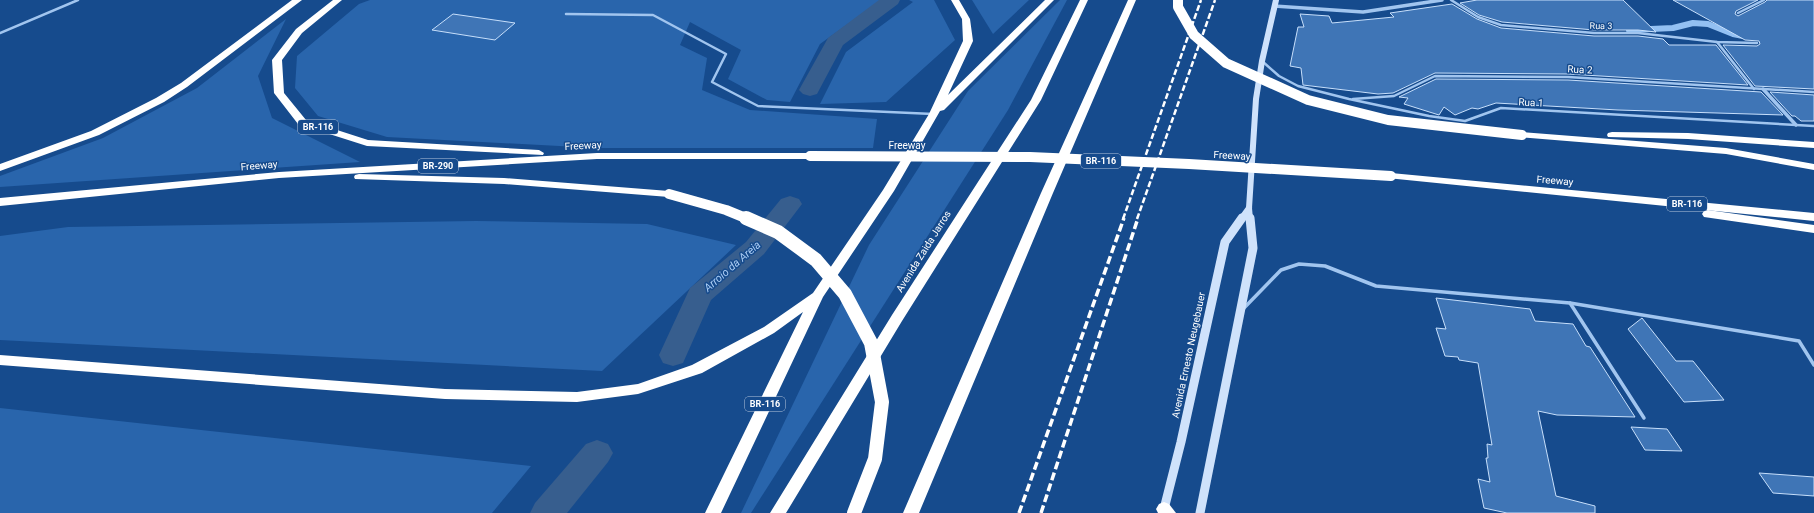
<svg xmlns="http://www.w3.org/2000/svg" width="1814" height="513" viewBox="0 0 1814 513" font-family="Roboto,sans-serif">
	<rect width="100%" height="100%" fill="#164b8d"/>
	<!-- green -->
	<g fill="#2965ac">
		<polygon points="370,0 881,0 820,44 790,102 767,100 728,79 741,50 690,22 680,45 707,58 702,90 750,110 877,119 873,148 597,148 387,137 318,116 295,88 297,56 359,4"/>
		<polygon points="909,0 934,0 955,40 886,102 820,104 846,52 913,2"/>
		<polygon points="972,0 1029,0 993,34"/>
		<polygon points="1060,0 1067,0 1008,110 751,513 741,513 869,245 968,91"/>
		<polygon points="286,19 258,76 272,118 360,162 0,187 0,176 103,138 197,88"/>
		<polygon points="476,221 647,224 736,245 602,371 0,340 0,236 68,227"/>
		<polygon points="0,408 531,466 492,513 0,513"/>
	</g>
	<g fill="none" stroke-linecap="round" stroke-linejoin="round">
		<!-- stream -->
		<polyline stroke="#93c0f2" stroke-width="6" points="1629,30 1673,28 1693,23 1708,24 1733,34 1743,36"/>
		<!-- canal -->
		<g fill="#375e8e" fill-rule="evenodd">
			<polygon points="879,0 900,0 898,4 843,45 817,94 810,96 803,94 799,90 828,38"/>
			<polygon points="790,196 799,199 802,204 764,254 711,300 683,363 673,366 663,363 659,355 690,288 746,242 781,199"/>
			<polygon points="597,440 608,444 613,453 608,462 567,513 530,513 535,503 586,444"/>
		</g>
	</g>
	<!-- building -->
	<g fill="#3f75b6" stroke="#c7dffb">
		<polygon points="1477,0 1623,0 1656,32 1638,30 1594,30 1502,22 1479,15 1460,3"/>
		<polygon points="1673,0 1758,0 1736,11 1735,14 1738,16 1765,2 1767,0 1814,0 1814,89 1755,86 1723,45 1757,46 1760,44 1759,41 1745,40"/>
		<polygon points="1452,4 1477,19 1501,28 1594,36 1638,36 1663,39 1669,45 1716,45 1748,85 1568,74 1435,73 1393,93 1378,94 1303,85 1301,68 1290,66 1298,27 1304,27 1300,14 1329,16 1332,23 1394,17 1390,13"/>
		<polygon points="453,14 515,23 495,40 432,30"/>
		<polygon points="1436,79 1568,80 1761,92 1783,115 1618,110 1496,103 1478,109 1472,108 1455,115 1444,107 1439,115 1404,104 1408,98 1399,97"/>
		<polygon points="1770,92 1814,95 1814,121 1801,121 1795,116 1792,116"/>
		<polygon points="1436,298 1530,309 1535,321 1573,324 1586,346 1590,347 1635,417 1557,415 1538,411 1556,496 1595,506 1595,513 1507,513 1484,508 1478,479 1490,482 1486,458 1488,458 1487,444 1492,445 1478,363 1459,360 1458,357 1445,356 1436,328 1446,329"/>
		<polygon points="1642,318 1676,361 1693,361 1724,400 1684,402 1628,329"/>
		<polygon points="1631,427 1667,429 1682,451 1645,450"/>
		<polygon points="1759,473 1814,477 1814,496 1773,493"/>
	</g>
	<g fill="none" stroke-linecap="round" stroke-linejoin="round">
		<!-- lane-far1 -->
		<g stroke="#a1c5ef" stroke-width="2.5">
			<polyline points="1451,0 1478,17 1501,25 1594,33 1638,33 1717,42 1757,43"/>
			<polyline points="1738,13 1764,0"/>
			<polyline points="566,14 653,15 726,54 712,82 758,106 933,114"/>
			<polyline points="0,33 78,0"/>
			<polyline points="1717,42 1754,89"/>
			<polyline points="1262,61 1279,76 1298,86 1349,99 1429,116 1465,121 1501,108 1814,126"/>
			<polyline points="1353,99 1394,96 1435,76 1568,77 1814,92"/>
		</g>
		<!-- lane -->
		<g stroke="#a1c5ef" stroke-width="3.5">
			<polyline points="1570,303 1644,418"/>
			<polyline points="1244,308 1281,270 1299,264 1325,266 1376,286 1570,303 1799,341 1814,365"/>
		</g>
		<!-- street -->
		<g stroke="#a1c5ef" stroke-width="3.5">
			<polyline points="1274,6 1363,12 1442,0"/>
			<polyline points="1763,89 1796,125"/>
		</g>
		<!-- secondary-far1 -->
		<g stroke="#cfe2fb" stroke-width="6">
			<polyline points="1241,219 1249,208"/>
			<polyline points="1250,219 1249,208 1256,99 1262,61 1276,0"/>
		</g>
		<!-- secondary -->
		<g stroke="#cfe2fb" stroke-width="9">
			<polyline points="1163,513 1181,442 1225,242 1242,218"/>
			<polyline points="1200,513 1253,248 1250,218"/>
		</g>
		<!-- highway -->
		<g fill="#fff" fill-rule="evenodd">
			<polygon points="292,0 302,0 187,87 164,102 99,135 0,171 0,164 91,131 156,98 181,83"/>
			<polygon points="333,0 342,0 302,33 282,60 284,93 306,120 368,140 539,150 544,153 543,155 367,146 298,124 274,93 272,60 296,29"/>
			<polygon points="951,0 959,0 970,19 973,41 948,95 1045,0 1054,0 944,110 940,111 894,191 823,297 721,513 705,513 803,312 774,333 702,373 638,394 577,402 445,399 0,365 0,355 445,389 577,392 638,384 692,365 764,327 813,293 883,190 929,114 963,41 962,19"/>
			<polygon points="1080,0 1088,0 1041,100 902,321 786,513 770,513 892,315 1031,100"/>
			<polygon points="1128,0 1136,0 1053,193 919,513 903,513 1041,193"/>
			<polygon points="1522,132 1726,148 1814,164 1814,170 1726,154 1518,137 1517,135 1518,133"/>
			<polygon points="1612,132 1688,133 1814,142 1814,148 1688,139 1608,137 1607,135 1608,133"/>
			<polygon points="597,153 810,153 815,156 810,159 597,159 279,178 0,206 0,198 279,172"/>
			<polygon points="1391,173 1814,213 1814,221 1387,178 1386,176"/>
			<polygon points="359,174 504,178 669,191 675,194 669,197 504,184 355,179 354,177 355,175"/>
			<polygon points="1708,210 1814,225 1814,233 1704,217 1702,214 1704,211"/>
			<polygon points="1164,502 1169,504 1176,513 1158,513 1156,509 1159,504"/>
		</g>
		<!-- rail-far1 -->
		<g stroke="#fff" stroke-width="2.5" stroke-dasharray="6 2.5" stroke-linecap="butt">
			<polyline points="1123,219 1201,0"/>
			<polyline points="1137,219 1215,0"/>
		</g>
		<!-- rail -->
		<g stroke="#fff" stroke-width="3.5" stroke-dasharray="8 3.5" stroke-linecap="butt">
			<polyline points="1019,513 1124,218"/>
			<polyline points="1041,513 1138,218"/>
		</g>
		<!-- highway-bridge-far1 -->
		<g stroke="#fff" stroke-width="10">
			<polyline points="1178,0 1178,7 1194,35 1226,63 1308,100 1388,120 1522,135"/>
			<polyline points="810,156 1030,157 1189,164 1391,176"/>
			<polyline points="669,194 726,210 748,219"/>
		</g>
		<!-- highway-bridge -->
		<polyline stroke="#fff" stroke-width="14" points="746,218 778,232 816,260 845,294 871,343 882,402 875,459 854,513"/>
	</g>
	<g text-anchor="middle" stroke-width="3" stroke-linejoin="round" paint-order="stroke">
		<!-- far-street labels -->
		<g font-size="9" fill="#fff" stroke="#164b8d">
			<text transform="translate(1601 26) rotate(1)" y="3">Rua 3</text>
		</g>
		<!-- shield labels -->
		<g fill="#164b8d" stroke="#b9c9dd" stroke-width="1">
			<rect x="298" y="120" width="40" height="14" rx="3"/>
			<rect x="1081" y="154" width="40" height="14" rx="3"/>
			<rect x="418" y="159" width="40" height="14" rx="3"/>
			<rect x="1667" y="197" width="40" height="14" rx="3"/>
			<rect x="745" y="397" width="40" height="14" rx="3"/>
		</g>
		<g font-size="9" font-weight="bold" fill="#fff">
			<text x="318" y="130">BR-116</text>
			<text x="1101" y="164">BR-116</text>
			<text x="438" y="169">BR-290</text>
			<text x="1687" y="207">BR-116</text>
			<text x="765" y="407">BR-116</text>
		</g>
		<!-- street labels -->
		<g font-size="10" fill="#fff" stroke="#164b8d">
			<text transform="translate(1580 69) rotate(3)" y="4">Rua 2</text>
			<text transform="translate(1531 102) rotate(3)" y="4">Rua 1</text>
			<text transform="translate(583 145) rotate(-3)" y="4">Freeway</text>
			<text x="907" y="149">Freeway</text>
			<text transform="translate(1232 155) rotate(3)" y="4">Freeway</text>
			<text transform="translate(259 165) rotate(-5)" y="4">Freeway</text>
			<text transform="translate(1555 180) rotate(5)" y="4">Freeway</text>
			<text transform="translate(923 251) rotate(-58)" y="4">Avenida Zaida Jarros</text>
			<text transform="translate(1188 355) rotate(-78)" y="4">Avenida Ernesto Neugebauer</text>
		</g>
		<!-- water labels -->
		<g font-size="11" font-style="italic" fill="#adcff6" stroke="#164b8d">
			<text transform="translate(732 266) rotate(-41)" y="4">Arroio da Areia</text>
		</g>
	</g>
</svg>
